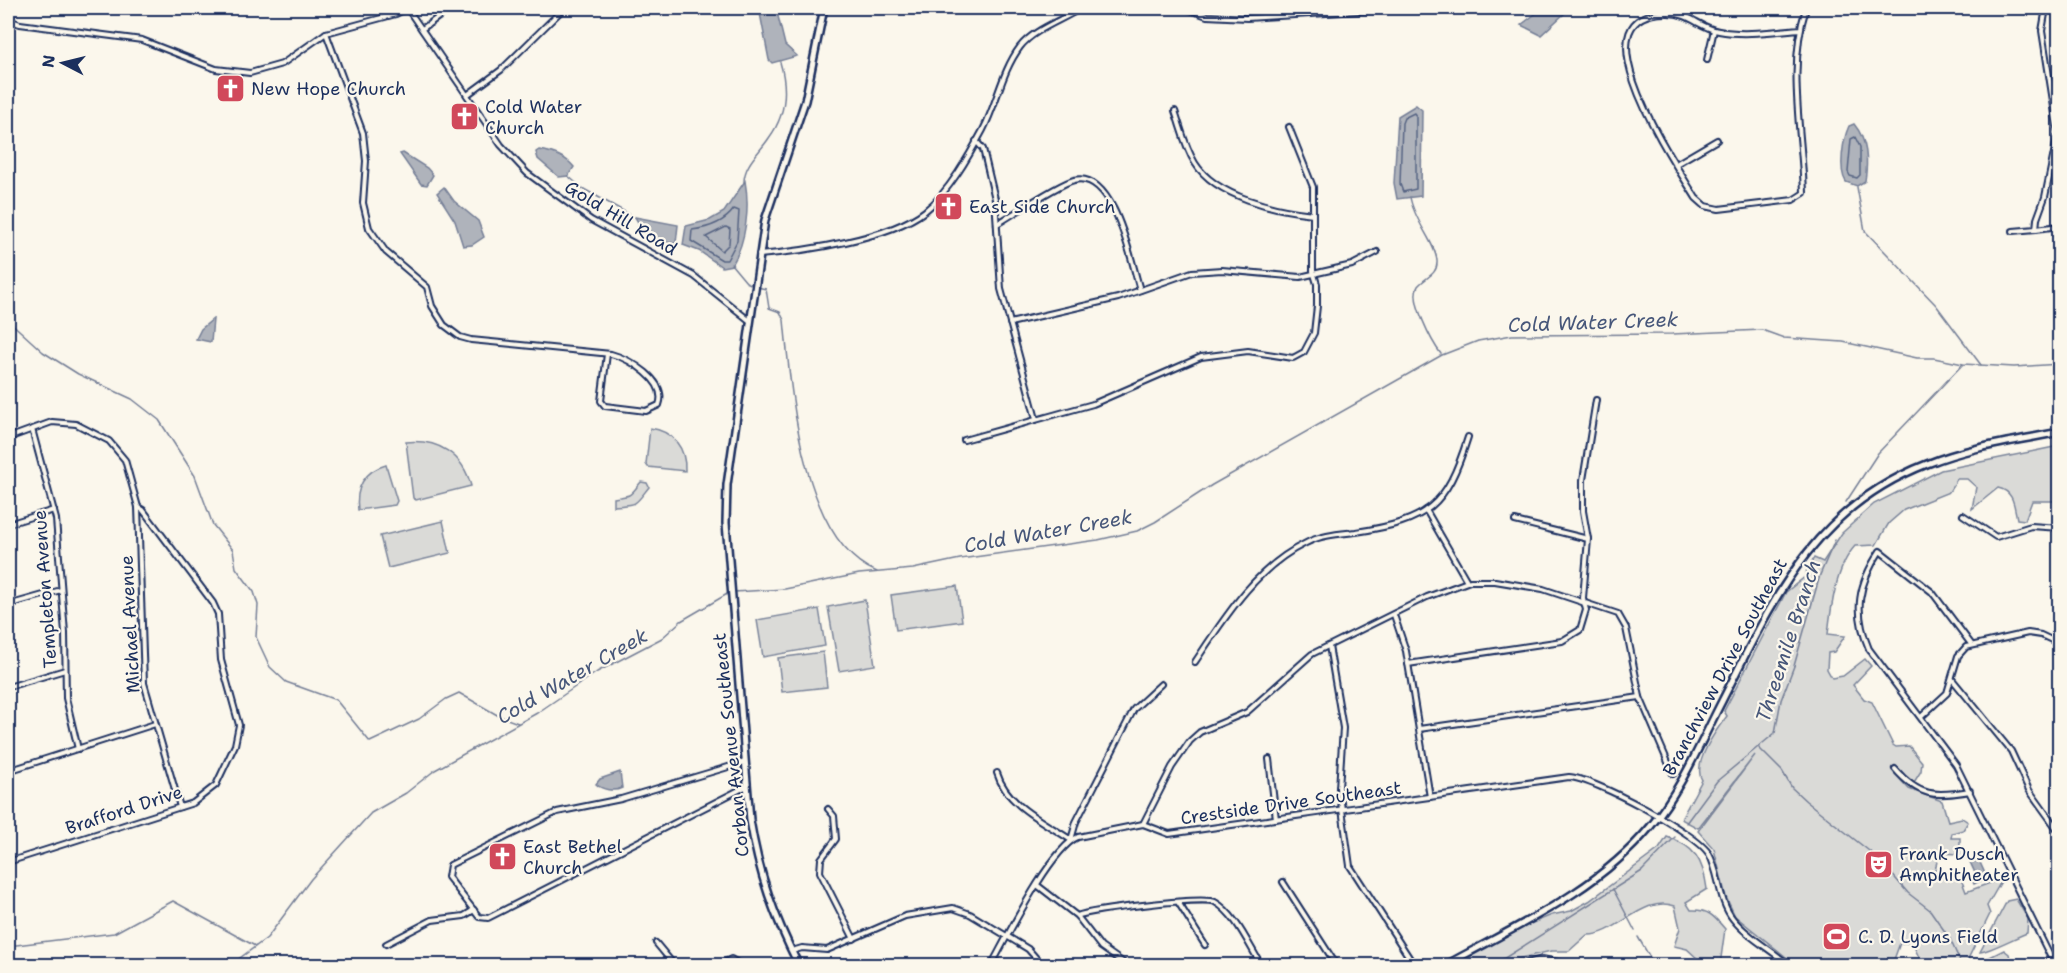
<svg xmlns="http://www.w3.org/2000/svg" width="2067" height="973" viewBox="0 0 2067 973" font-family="'Shantell Sans',sans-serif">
	<rect width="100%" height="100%" fill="#fbf7ec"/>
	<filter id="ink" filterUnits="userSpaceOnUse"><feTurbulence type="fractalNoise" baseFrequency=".0167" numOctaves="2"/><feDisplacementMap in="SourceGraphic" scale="12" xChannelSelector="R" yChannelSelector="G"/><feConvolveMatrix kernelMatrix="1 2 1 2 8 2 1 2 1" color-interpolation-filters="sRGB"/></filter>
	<g filter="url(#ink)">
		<!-- green -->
		<g fill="#dadad7" stroke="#7a849a" stroke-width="1.5">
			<path d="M650 428C673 431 686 448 685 471L648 467 646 464Z"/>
			<path d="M406 442C438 439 463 454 471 486L416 500 413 498Z"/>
			<path d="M2059 446V501H2032L2025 520 2017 519C2014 506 2014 491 1998 488L1972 509 1976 487 1967 479H1957L1949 492 1904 510 1889 523 1876 545 1855 546C1836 567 1831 607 1828 634L1845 636 1834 652 1828 653 1827 669 1832 678 1843 676 1865 659 1871 666 1853 685 1864 699 1872 702 1893 745 1896 747 1909 746 1922 762 1921 771 1913 784 1898 768 1894 767V773L1909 789 1942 801 1948 821 1962 818 1968 822 1963 830 1952 833 1951 838H1960V854L1939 853 1934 874 1961 879 1966 892 2003 878 1987 906 1990 914 1965 965H1923L1912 943H1900L1892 965H1796L1735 916 1726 897 1714 849 1698 831 1755 755 1698 828 1681 819 1702 780C1692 764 1716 730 1727 716L1724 711 1786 592 1806 576 1807 568 1814 558 1823 562 1842 533 1874 504 1941 470Z"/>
			<path d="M386 465 397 501 395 505 358 510C355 488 364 471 386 465Z"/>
			<path d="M641 482 647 483 649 487C633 507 638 504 614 506V498C634 495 629 496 641 482Z"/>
			<polygon points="443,521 450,553 388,568 380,536"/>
			<polygon points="957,586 962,621 896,630 891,595"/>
			<polygon points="865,600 875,665 839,671 828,607"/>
			<polygon points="819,609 825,646 763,657 757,620"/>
			<polygon points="823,652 827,687 782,692 778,658"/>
			<path d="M1667 837C1695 846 1703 860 1707 889L1686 902 1691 910C1708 909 1714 916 1725 929L1720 965H1694L1699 960 1687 949 1674 946 1680 928 1675 906C1642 894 1618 936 1587 935L1569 951H1551L1517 959 1507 965H1454L1525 926 1552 915 1571 911 1589 901 1659 849Z"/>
			<path d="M2016 899 2028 919 2027 933C2016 937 1988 952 1980 952L2007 901Z"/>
			<polygon points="2004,950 2009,954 2012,965 1974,965"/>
		</g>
		<!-- water -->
		<g fill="#afb3bb" stroke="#747e96" stroke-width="1.5">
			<polygon points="759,8 776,8 785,45 797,56 772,63 769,60"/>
			<polygon points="1543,8 1561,8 1566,12 1541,35 1521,25"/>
			<polygon points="1416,105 1422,110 1421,196 1397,199 1394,183 1398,116"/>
			<path d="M1854 124C1868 141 1868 161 1865 181L1857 186 1846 182C1838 170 1843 139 1849 126Z"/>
			<path d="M539 150C552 152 566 157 574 167L568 176 559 177 538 159 536 152Z"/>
			<polygon points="403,153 427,168 433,175 427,185 421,184 400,154"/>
			<path d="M745 181C750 208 746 242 732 265L722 267 699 251 683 245 686 226 710 220 724 212Z"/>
			<polygon points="444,187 454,201 478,221 484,237 472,245 463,246 455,221 437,193"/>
			<path d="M635 217 678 225 676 243C662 245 641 230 635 217Z"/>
			<polygon points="213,319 211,342 196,339 201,329"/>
			<path d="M620 772 622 788C614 792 602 790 596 784L600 779Z"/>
			<polygon points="1978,858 1987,878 1974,884 1971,878 1976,875 1970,862"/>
		</g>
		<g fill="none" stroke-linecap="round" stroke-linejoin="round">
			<!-- shore -->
			<g stroke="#566483" stroke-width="1.5">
				<polygon points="1414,113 1416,116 1416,189 1403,192 1400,184 1402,123 1404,118"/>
				<polygon points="1855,137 1860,147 1860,175 1857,178 1850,176 1848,172 1851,139"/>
				<path d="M734 209 739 211 737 241 727 260H722L691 241 692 230C709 228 724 223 734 209Z"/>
				<polygon points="726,227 730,229 729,244 722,251 706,237"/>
			</g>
			<!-- stream -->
			<g stroke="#747e96" stroke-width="1.5">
				<polyline points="568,176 582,188 634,217"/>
				<path d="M744 182C744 164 760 152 769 138 786 115 788 89 780 62"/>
				<polyline points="1857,187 1865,231 1936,305 1981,365"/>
				<path d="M1410 197C1414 221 1436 244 1437 261 1438 275 1425 277 1418 286 1409 299 1432 342 1441 354"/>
				<polyline points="731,264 746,282 753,285"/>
				<path d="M757 287 766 289 769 308 780 312 784 320C791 391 802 542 877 572"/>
				<polyline points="8,320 43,352 78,374 132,399 159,420 195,476 213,525 233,550 236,568 254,592 258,605 256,637 270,667 286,682 336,700 370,742 419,719 446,699 459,693 499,716 518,723"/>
				<polyline points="1846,502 1878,453 1963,364"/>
				<polyline points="734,592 785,589 859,574 913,569 960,559 1098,540 1137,531 1155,522 1212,485 1442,355 1478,341 1512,335 1672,334 1762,330 1784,338 1843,342 1917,358 1934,358 1963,364 2014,367 2060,364"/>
				<polyline points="1759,748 1782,771 1792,788 1806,801 1878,858 1908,893 1930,910 1950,939 1962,966"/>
				<polyline points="1686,823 1717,781 1775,733 1781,700 1794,666 1820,575 1835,540"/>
				<polyline points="1613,889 1635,931"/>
				<polyline points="1638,937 1655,966"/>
				<polyline points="8,946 114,933 173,901 255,946"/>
				<polyline points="229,966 267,938 311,879 371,813 406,793 435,770 537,713 597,672 662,638 681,621 729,593"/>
				<polyline points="1492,966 1642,871 1675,837"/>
			</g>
			<defs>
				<g id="minor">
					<polyline points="407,8 501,145 527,173 591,220 694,276 750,321"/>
					<polyline points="1185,8 1207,16 1247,18 1407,8"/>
					<polyline points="2046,8 2042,31 2058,133 2045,197 2037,219 2036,229 2060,226"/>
					<polyline points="2045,9 2060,11"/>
					<polyline points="8,20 20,24 142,40 216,69 250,73 282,64 326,33 396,14 408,8"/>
					<polyline points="422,29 451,8"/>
					<path d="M1801 29C1775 31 1745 36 1719 31 1700 28 1690 13 1668 13 1570 11 1676 165 1696 198L1705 206 1719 209 1793 200 1804 193C1802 132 1787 68 1806 8"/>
					<path d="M326 33 363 133 366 161 363 203 369 228 386 252 427 287 432 306 444 325 460 337 471 340 611 354C630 359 668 381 659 405L646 411 605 406 601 401 607 354"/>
					<polyline points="1707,60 1714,30"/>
					<polyline points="467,95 501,70 564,8"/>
					<path d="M1175 111C1181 128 1185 147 1195 163 1216 197 1276 210 1313 214"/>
					<polyline points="976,141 983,149 995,199 1001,289 1036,419"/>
					<polyline points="1676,164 1717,140"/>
					<path d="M997 224C1014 214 1058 184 1074 180 1115 170 1131 262 1140 290"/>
					<polyline points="2013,231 2036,229"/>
					<path d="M759 255C804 251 889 239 925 211 949 192 969 156 983 130 997 103 1002 71 1020 47 1034 29 1063 20 1081 8"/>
					<polyline points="1010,323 1118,298 1192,272 1222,270 1300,277 1352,265 1377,252"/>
					<polyline points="32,429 56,519 65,633 66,698 78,749"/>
					<polyline points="8,438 52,422 76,424 109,441 125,460 138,507 144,683 180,807"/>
					<polyline points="964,440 1093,404 1201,357 1248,351 1293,358 1304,352 1314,333 1317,306 1317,284 1313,271 1313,187 1289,127"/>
					<polyline points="1426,510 1467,581"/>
					<polyline points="1963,515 1996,537 2031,526 2060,528"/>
					<polyline points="1515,521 1588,539"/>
					<polyline points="8,524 54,510"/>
					<polyline points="8,605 61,590"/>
					<polyline points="1394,615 1406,651 1430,797"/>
					<path d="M1971 644 1932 592 1880 551C1858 584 1853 612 1869 649L1956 765 2055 966"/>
					<polyline points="1329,646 1343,728 1339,788 1350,866 1414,965"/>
					<path d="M1195 662C1225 617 1256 567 1306 543 1321 535 1339 534 1356 532 1428 521 1446 507 1468 437"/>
					<polyline points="1408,664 1562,641 1580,630 1586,610 1583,598 1588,539 1583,511 1583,480 1596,400"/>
					<polyline points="1952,679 2011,751 2029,790 2060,833"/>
					<polyline points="8,687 65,670"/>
					<polyline points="1921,717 1947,693 1958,656 1966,647 2028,633 2041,635 2060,644"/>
					<polyline points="1419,729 1640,697"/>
					<polyline points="1269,759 1276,819"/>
					<polyline points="745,762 621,799 557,812 450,865 448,877 479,917 488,918 747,786"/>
					<path d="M1895 769C1919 797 1935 797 1970 791"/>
					<polyline points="8,771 155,724"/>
					<path d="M997 773C1007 806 1045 822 1071 840L1076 822 1134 709 1161 684"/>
					<polyline points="828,809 834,816 836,839 821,859 820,872 854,939"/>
					<polyline points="1143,824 1172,767 1190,741 1200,732 1247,712 1312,654 1427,597 1470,581 1495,581 1543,589 1618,614 1626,628 1640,697 1673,774"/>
					<polyline points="8,862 193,803 216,785 235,745 239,725 221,660 218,614 213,603 143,510 138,507"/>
					<polyline points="1283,882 1337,966"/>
					<polyline points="1037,885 1077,916 1101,947 1128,966"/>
					<polyline points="1178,902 1205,945"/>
					<path d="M1077 916C1092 910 1204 896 1215 902 1236 914 1249 946 1262 966"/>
					<polyline points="656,943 675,966"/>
					<polyline points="386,944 432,920 464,916 474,910"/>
					<polyline points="792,951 802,948 827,950 905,916 953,908 970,914 1028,949 1043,966"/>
					<polyline points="717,966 731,959 743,966"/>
					<path d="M991 966C1007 937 1051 848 1078 837L1143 824 1169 834 1569 777C1594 778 1697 833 1709 854 1720 874 1718 900 1733 919 1747 937 1772 950 1790 966"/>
					<polyline points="1516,966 1542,959 1579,966"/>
				</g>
				<g id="major">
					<path d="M799 966C774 916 759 875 750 820L726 523 727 485 765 220 805 101 824 8"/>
					<path d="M1444 966C1516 926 1596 892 1650 827 1681 790 1700 744 1722 701 1774 599 1812 509 1927 464 1969 447 2015 441 2060 432"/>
				</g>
			</defs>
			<!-- minor casing -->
			<use href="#minor" stroke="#1b2f5e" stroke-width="8"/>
			<!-- major casing -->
			<use href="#major" stroke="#1b2f5e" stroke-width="10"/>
			<!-- minor -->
			<use href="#minor" stroke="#fbf7ec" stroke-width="4"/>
			<!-- major -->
			<use href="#major" stroke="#fbf7ec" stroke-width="5"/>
		</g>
	</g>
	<!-- icons -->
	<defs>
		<symbol id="church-square" viewBox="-11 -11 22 22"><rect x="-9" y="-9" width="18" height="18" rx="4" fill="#d1495b" stroke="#fbf7ec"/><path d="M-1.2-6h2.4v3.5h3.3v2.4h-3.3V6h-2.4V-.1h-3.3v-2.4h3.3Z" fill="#fff"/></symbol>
		<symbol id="theatre-square" viewBox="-11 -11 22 22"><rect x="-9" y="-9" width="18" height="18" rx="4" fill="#d1495b" stroke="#fbf7ec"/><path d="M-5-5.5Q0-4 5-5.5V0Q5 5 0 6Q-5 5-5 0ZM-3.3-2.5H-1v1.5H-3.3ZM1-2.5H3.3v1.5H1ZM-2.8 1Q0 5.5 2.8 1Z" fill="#fff"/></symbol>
		<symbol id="stadium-square" viewBox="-11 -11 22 22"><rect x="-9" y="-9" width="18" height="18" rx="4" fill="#d1495b" stroke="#fbf7ec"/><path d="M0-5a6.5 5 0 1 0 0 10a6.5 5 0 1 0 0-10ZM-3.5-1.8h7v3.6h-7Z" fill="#fff"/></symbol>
	</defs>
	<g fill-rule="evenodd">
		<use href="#church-square" x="214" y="72" width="33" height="33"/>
		<use href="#church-square" x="448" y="100" width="33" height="33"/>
		<use href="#church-square" x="932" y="190" width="33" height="33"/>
		<use href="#church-square" x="486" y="840" width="33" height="33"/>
		<use href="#theatre-square" x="1862" y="848" width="33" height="33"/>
		<use href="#stadium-square" x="1820" y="920" width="33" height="33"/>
	</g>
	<g text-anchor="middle" stroke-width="4.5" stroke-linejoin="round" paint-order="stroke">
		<!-- poi labels -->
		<g font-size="18" fill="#1b2f5e" stroke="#fbf7ec" text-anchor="start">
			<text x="251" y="95">New Hope Church</text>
			<text x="485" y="113">Cold Water<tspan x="485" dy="21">Church</tspan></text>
			<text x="969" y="213">East Side Church</text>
			<text x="523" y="853">East Bethel<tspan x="523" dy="21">Church</tspan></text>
			<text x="1899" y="860">Frank Dusch<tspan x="1899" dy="21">Amphitheater</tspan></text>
			<text x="1858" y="943">C. D. Lyons Field</text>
		</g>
		<!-- street labels -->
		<g font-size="18" fill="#1b2f5e" stroke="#fbf7ec">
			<text transform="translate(621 218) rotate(31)" y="6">Gold Hill Road</text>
			<text transform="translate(45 589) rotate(-94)" y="6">Templeton Avenue</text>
			<text transform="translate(130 624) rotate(-93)" y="6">Michael Avenue</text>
			<text transform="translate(1725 667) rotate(-62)" y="6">Branchview Drive Southeast</text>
			<text transform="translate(731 745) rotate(-96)" y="6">Corban Avenue Southeast</text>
			<text transform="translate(1291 803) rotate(-8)" y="6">Crestside Drive Southeast</text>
			<text transform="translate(124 810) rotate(-18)" y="6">Brafford Drive</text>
		</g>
		<!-- water labels -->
		<g font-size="20" font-style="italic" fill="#47577a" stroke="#fbf7ec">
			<text transform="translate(1593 322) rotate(-2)" y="7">Cold Water Creek</text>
			<text transform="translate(1048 531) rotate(-10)" y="7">Cold Water Creek</text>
			<text transform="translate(1788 641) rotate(-72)" y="7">Threemile Branch</text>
			<text transform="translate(572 676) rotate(-30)" y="7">Cold Water Creek</text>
		</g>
	</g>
	<!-- margin -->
	<rect width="2067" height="973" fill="none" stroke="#fbf7ec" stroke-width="30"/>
	<rect x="15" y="15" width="2037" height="943" fill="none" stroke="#1b2f5e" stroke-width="2" filter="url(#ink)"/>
	<!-- north arrow -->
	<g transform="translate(63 63) rotate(277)" stroke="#fbf7ec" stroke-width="4.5" paint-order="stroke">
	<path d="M0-4.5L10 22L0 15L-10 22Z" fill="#1b2f5e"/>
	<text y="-9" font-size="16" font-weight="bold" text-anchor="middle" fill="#1b2f5e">N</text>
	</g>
</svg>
